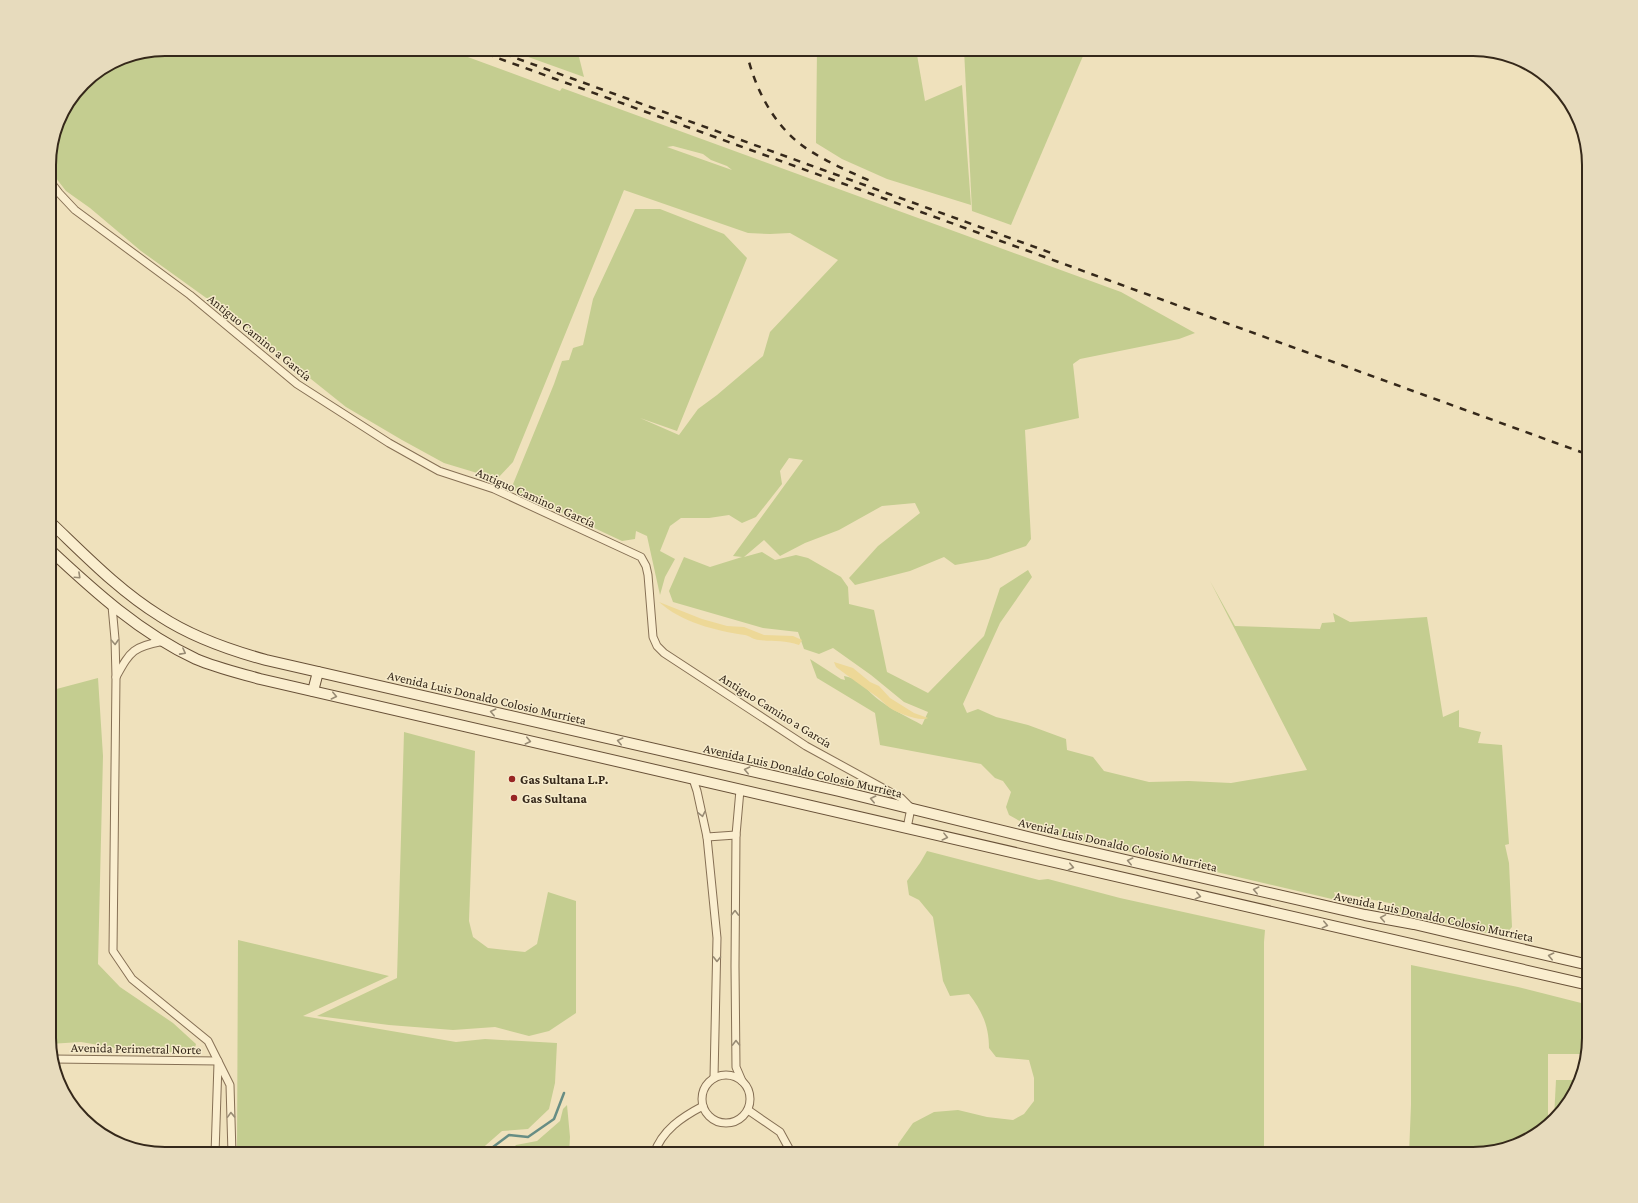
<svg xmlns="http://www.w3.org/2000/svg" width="1638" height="1203" viewBox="0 0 1638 1203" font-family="'Crimson Pro',serif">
	<rect width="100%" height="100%" fill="#efe1bc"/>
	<!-- green -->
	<g fill="#c4cd90" fill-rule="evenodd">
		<path d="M165 49H446L560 91 562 88 1121 292 1195 333 1179 339 1080 359 1073 364 1079 418 1025 430 1031 539 1026 546 988 559 955 565 944 557 910 571 855 585 849 578 878 546 920 513 915 503 882 506 839 530 805 543 780 556 764 540 744 557 762 552 775 560 796 555 808 558 841 577 848 587 849 604 874 610 887 672 928 693 984 636 1000 588 1028 570 1032 577 1000 623 963 704 967 713 978 709 996 717 1028 725 1066 739 1067 750 1093 757 1104 771 1149 782 1189 781 1231 783 1307 770 1210 581 1235 626 1320 629 1322 623 1335 622 1333 613 1350 622 1427 617 1443 717 1459 710V727L1481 732 1478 743 1502 745 1509 844 1505 845 1509 863 1512 927 1503 937 1395 911 1394 904 1334 892 1336 898 1332 899 1036 830 1009 815 1006 807 1011 792 1003 781 995 778 981 764 880 745 875 713 817 678 810 659 841 679 845 680 844 676C861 679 867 691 879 700 892 710 908 717 922 725L928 712 904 702 871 675 833 648 819 654 804 649 798 632 763 628 673 602 669 591 684 557 710 567 742 557 733 556 803 460 789 458 780 471 782 484 756 517 742 523 729 515 709 518H681L670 526 660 551 675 559 665 577 660 595 647 536 636 531 635 539 622 541 511 489 554 384 562 361 569 360 573 348 583 345 593 299 635 209H660L724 234 747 258 677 431 640 418 679 435 698 409 717 395 763 356 770 332 838 260 790 233 770 234 748 233 624 190 513 462 497 479 444 463 402 440 346 407 241 323 141 251 90 208 66 191 49 169V158L58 120 83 83 121 58ZM673 146 703 154 711 160 727 166 732 170 667 147Z"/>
		<polygon points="506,49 577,49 584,77"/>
		<polygon points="817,49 916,49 925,101 962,85 971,205 887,179 842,159 816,143"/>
		<polygon points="964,49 1086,49 1011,225 972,211"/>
		<polygon points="98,678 103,756 98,964 120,987 173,1023 196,1044 193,1054 122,1049 81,1042 49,1044 49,691"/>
		<polygon points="404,732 475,751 469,921 473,937 488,948 525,952 537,944 548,892 576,901 576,1013 549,1031 529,1036 495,1027 453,1030 389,1025 317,1016 397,978"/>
		<path d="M927 851 1039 880 1048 879 1120 898 1265 930 1264 942V1154H898V1144L913 1123 934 1112 958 1110 987 1117 1013 1120 1024 1114 1034 1101V1078L1029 1060 996 1057 989 1048C989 1026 982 1011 969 994L950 996 943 981 933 917 919 900 909 895 907 881 920 863Z"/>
		<polygon points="238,940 389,976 303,1016 456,1042 485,1039 557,1043 555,1083 549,1109 528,1129 502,1131 478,1152 478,1154 237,1154"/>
		<polygon points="1411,965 1518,987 1589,1005 1589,1038 1586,1054 1548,1054 1548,1123 1524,1142 1473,1154 1409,1154 1411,1105"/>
		<polygon points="1556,1080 1580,1080 1565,1108 1554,1118"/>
		<polygon points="567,1105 570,1137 569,1154 508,1154 516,1145 537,1141 560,1121 563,1109"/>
	</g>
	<!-- sand -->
	<g fill="#edd897">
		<path d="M659 602 702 619 727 626 744 627 764 635 793 636 802 640 799 645C785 640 773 642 759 640 754 640 750 636 745 635 716 631 681 622 659 602Z"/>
		<path d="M834 662 853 668 870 682 879 686 890 698 914 713 928 718C919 722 898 713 890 708 885 705 881 699 876 696 862 686 849 677 836 667Z"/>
	</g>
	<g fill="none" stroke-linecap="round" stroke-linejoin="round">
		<!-- stream -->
		<polyline stroke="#678d84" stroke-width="2.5" points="489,1154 489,1150 509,1135 528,1137 554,1119 564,1093"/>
		<defs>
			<g id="minor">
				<polyline points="49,180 59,193 75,210 190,295 297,384 389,443 439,471 494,489 641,557 646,566 648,575 653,637 657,646 664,653 806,746 901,798 911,808 907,828"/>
				<polyline points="112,606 115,639 116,677 113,951 132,979 208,1041 230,1085 232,1154"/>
				<path d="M116 677C131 650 133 647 164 641"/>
				<polyline points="693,779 697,791 707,837 717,938 714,1078"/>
				<polyline points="740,790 736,835 735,966 736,1067 742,1081"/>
				<polyline points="707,837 736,835"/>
				<polyline points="53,1059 218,1061"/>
				<circle cx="726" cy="1099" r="24"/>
				<polyline points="748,1110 780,1132 792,1154"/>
				<polyline points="215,1154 218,1063"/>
				<path d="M654 1154C662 1130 682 1117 703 1106"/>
			</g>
			<g id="secondary">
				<path d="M49 521C84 554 118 590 160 616 192 637 229 650 266 660L839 791 1060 845 1365 915 1414 924 1589 965"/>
				<path d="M49 549C94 591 140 633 196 659 217 668 239 673 260 679L1589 985"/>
				<polyline points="313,691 318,672"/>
			</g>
		</defs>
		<!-- minor casing -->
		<use href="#minor" stroke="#867055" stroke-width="9"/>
		<!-- secondary casing -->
		<use href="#secondary" stroke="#685138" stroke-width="12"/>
		<!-- minor -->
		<use href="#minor" stroke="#faeecf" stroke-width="7"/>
		<!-- secondary -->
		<use href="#secondary" stroke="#faeecf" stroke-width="10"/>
		<!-- rail -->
		<g stroke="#35281a" stroke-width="2.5" stroke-dasharray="7 7" stroke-linecap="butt">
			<polyline points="473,49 1589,455"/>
			<polyline points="491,49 1054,254"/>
			<path d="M746 49C754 89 776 131 812 152 831 164 852 173 873 182"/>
		</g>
	</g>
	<!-- one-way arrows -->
	<defs><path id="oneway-chevron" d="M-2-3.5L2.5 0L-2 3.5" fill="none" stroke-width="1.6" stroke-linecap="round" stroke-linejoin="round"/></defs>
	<g stroke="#988b74">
		<use href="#oneway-chevron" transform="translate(78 576) rotate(43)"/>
		<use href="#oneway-chevron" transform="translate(115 642) rotate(87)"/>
		<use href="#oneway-chevron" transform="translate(183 652) rotate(28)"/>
		<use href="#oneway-chevron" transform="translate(334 696) rotate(13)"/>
		<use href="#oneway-chevron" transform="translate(493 712) rotate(-167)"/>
		<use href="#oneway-chevron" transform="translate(528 741) rotate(13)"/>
		<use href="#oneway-chevron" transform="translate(620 741) rotate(-167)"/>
		<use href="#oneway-chevron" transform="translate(747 770) rotate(-167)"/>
		<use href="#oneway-chevron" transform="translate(873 799) rotate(-167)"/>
		<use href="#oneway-chevron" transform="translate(702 814) rotate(78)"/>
		<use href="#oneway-chevron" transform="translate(945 837) rotate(14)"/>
		<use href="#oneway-chevron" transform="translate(1130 861) rotate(-167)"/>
		<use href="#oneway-chevron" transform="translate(1071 867) rotate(13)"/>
		<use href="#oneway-chevron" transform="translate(1256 890) rotate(-167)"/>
		<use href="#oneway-chevron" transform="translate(1198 896) rotate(13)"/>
		<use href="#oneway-chevron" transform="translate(735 913) rotate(-89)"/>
		<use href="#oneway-chevron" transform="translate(1383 918) rotate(-170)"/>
		<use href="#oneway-chevron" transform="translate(1325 925) rotate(13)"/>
		<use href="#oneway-chevron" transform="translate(1551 956) rotate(-167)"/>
		<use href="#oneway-chevron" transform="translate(717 959) rotate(91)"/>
		<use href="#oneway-chevron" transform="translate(736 1043) rotate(-91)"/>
		<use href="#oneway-chevron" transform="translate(231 1115) rotate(-92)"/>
	</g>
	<!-- markers -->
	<g fill="#972523" stroke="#f6ebcb" stroke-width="1.5">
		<circle cx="512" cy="779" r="4"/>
		<circle cx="514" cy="798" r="4"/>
	</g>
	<g text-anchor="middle" stroke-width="3" stroke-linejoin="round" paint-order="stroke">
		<!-- street labels -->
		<g font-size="13" fill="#35281a" stroke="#f6ebcb">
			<text transform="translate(260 337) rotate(39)" y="5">Antiguo Camino a García</text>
			<text transform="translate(536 497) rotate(24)" y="5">Antiguo Camino a García</text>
			<text transform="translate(487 697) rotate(13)" y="5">Avenida Luis Donaldo Colosio Murrieta</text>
			<text transform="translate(776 710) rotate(32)" y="5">Antiguo Camino a García</text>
			<text transform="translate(803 770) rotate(13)" y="5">Avenida Luis Donaldo Colosio Murrieta</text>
			<text transform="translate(1118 844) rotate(13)" y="5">Avenida Luis Donaldo Colosio Murrieta</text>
			<text transform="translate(1434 916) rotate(12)" y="5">Avenida Luis Donaldo Colosio Murrieta</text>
			<text transform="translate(136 1048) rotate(1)" y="5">Avenida Perimetral Norte</text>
		</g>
		<!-- poi labels -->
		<g font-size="13" font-weight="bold" fill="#35281a" stroke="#f6ebcb" text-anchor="start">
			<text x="520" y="784">Gas Sultana L.P.</text>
			<text x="522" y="803">Gas Sultana</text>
		</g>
	</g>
	<!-- crop -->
	<path d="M0 0H1638V1203H0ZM165 56H1473A109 109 0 0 1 1582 165V1038A109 109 0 0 1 1473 1147H165A109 109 0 0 1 56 1038V165A109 109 0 0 1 165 56Z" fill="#e7dbbd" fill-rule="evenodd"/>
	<path fill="none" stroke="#35281a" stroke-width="2" d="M165 56H1473A109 109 0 0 1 1582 165V1038A109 109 0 0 1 1473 1147H165A109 109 0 0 1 56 1038V165A109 109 0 0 1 165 56Z"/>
</svg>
